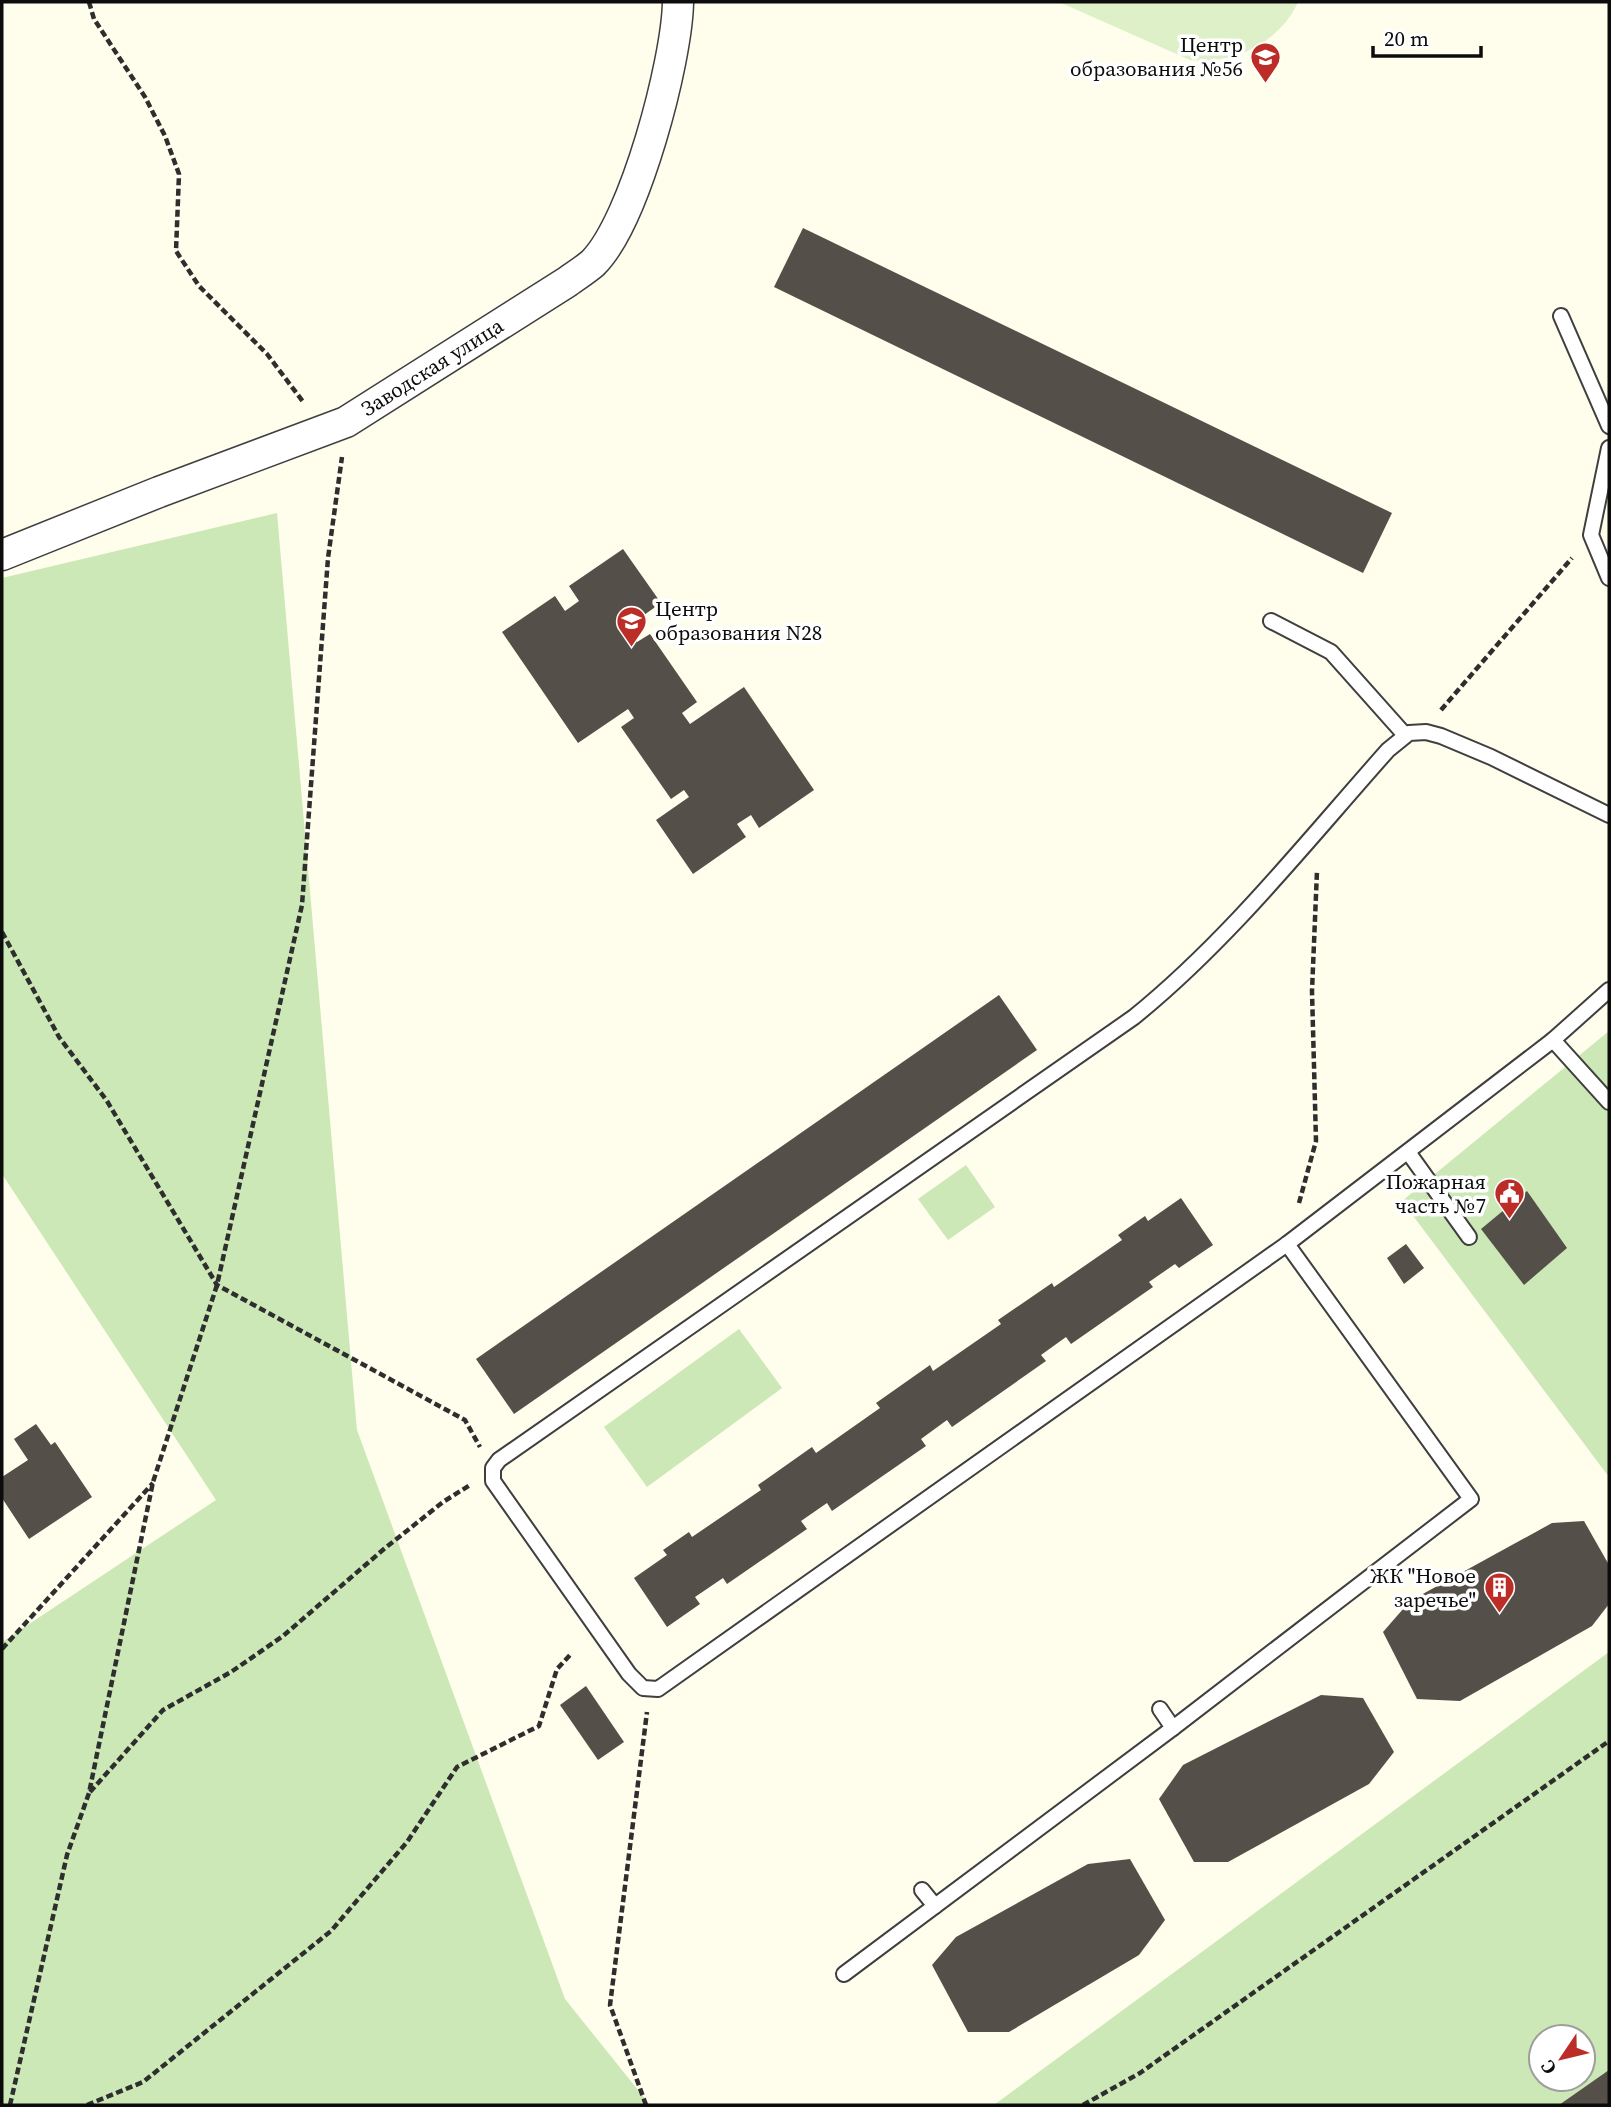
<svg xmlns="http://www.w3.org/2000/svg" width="1611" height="2107" viewBox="0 0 1611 2107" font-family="'Source Serif 4',serif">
	<rect width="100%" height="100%" fill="#fffdec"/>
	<!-- green -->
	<g fill="#cce8b6" fill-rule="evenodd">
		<polygon points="277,513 357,1430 565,1999 650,2105 2,2105 2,1642 216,1500 2,1174 2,578"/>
		<polygon points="1609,1031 1609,1477 1402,1201"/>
		<polygon points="966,1165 995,1207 948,1240 918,1199"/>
		<polygon points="739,1329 782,1388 647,1487 604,1427"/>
		<path d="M1609 1652V2105H994ZM1541 2037H1583V2079H1541Z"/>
	</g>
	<!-- pitch -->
	<path fill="#def0c8" d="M1059 2H1298C1280 42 1234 65 1190 60Z"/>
	<!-- building -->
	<g fill="#554f49">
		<polygon points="803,228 1392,513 1363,573 774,287"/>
		<polygon points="623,549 661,603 627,627 637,642 650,634 697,702 682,713 690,724 744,687 814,790 759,828 751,815 737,824 746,837 693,874 656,820 689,797 684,790 671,799 621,727 634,718 628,709 578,743 502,632 555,596 565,611 579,601 569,586"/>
		<polygon points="999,995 1037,1050 514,1414 476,1359"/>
		<polygon points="1527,1191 1567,1248 1524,1285 1481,1229"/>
		<polygon points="1181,1198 1213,1245 1179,1268 1175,1264 1149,1282 1153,1287 1071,1344 1066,1337 1041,1355 1046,1361 952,1427 947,1420 921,1439 926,1446 832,1511 827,1503 801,1521 807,1529 727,1584 723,1578 695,1597 700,1604 667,1627 634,1578 667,1555 663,1550 689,1532 692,1537 761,1490 758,1485 812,1447 816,1453 880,1408 876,1403 930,1365 933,1371 1001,1324 998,1320 1052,1283 1054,1287 1122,1240 1118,1235 1145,1216 1148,1221"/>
		<polygon points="1406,1244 1424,1268 1404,1284 1387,1258"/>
		<polygon points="36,1424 51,1445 55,1442 92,1497 29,1539 2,1498 2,1477 28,1460 14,1439"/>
		<polygon points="1584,1521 1609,1565 1609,1604 1592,1626 1460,1701 1417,1699 1383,1632 1410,1601 1552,1523"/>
		<polygon points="586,1686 624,1742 598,1760 560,1705"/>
		<polygon points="1321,1695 1363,1698 1394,1752 1369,1784 1228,1862 1194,1862 1159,1799 1183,1765"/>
		<polygon points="1130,1859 1165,1920 1139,1955 1009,2032 968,2032 932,1965 956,1937 1088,1864"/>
		<polygon points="1609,2070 1609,2105 1559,2105"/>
	</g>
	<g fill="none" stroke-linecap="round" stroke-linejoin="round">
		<defs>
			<g id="lane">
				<polyline points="1561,316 1609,426"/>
				<polyline points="1609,448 1591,535 1609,578"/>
				<polyline points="1271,621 1331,652 1405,735"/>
				<path d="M1609 815 1491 757 1441 736 1426 732 1409 733 1388 750C1307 841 1229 940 1134 1017L499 1460 493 1468V1481L629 1674 643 1688 658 1689 1287 1244 1553 1040 1609 990"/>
				<polyline points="1553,1040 1609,1102"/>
				<polyline points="1408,1152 1469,1237"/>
				<polyline points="1160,1709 1173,1728"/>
				<polyline points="922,1890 935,1906"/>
				<polyline points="844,1974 1173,1728 1471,1499 1287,1244"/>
			</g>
			<g id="street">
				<path id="s1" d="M2 555 159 492 346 422 567 282C575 276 585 270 593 263 635 221 677 61 678 2"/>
			</g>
		</defs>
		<!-- lane casing -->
		<use href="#lane" stroke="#3f3f3f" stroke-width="18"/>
		<!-- street casing -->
		<use href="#street" stroke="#3f3f3f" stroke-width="33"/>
		<!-- path -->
		<g stroke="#2e2e2e" stroke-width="4.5" stroke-dasharray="7 3.5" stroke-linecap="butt">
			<polyline points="89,2 94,19 145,97 165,136 179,174 176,251 199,286 267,354 304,403"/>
			<polyline points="1441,710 1572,558"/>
			<polyline points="2,932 59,1037 107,1101 217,1285 465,1420 480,1447"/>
			<polyline points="1299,1203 1316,1141 1312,991 1317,871"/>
			<polyline points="2,1649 153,1483"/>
			<polyline points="90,1792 163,1710 231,1672 283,1636 384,1549 443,1502 470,1485"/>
			<polyline points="10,2105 67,1855 89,1793 153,1482 217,1285 302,905 328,558 342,457"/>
			<polyline points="87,2105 143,2082 331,1931 407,1842 457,1767 539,1726 557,1669 571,1654"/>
			<polyline points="646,2105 610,2005 647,1712"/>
			<polyline points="1083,2105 1140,2073 1609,1741"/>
		</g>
		<!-- lane -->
		<use href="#lane" stroke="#fff" stroke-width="14"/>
		<!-- street -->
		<use href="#street" stroke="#fff" stroke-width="30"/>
	</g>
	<!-- icons -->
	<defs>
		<symbol id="school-pin" viewBox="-11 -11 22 30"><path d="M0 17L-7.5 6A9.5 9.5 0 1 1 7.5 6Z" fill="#bb2d26" stroke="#fff"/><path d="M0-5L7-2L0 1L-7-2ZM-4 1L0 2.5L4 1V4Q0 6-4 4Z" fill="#fff"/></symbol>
		<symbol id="civic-pin" viewBox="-11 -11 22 30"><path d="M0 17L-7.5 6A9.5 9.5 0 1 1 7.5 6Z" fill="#bb2d26" stroke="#fff"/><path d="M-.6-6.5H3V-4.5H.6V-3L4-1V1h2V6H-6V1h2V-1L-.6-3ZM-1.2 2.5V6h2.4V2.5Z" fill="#fff"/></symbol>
		<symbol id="building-pin" viewBox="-11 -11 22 30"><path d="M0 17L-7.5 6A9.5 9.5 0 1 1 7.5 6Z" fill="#bb2d26" stroke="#fff"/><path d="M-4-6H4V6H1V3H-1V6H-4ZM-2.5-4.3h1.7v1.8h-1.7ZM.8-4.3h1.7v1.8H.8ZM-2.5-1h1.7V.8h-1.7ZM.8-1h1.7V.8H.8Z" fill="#fff"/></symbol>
	</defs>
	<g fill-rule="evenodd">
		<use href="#school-pin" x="1248" y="40" width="35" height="47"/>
		<use href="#school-pin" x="614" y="604" width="35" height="47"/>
		<use href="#civic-pin" x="1492" y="1176" width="35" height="47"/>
		<use href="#building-pin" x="1482" y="1570" width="35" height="47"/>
	</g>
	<g text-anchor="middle" stroke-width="7" stroke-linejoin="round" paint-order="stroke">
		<!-- poi labels -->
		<g font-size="21" fill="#0c0c0c" stroke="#fff" text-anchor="end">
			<text x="1243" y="52">Центр<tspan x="1243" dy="24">образования №56</tspan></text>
			<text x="655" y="616" text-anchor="start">Центр<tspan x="655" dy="24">образования N28</tspan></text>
			<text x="1486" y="1189">Пожарная<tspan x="1486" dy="24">часть №7</tspan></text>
			<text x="1476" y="1583">ЖК "Новое<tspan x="1476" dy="24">заречье"</tspan></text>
		</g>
		<!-- street labels -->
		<g font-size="21" fill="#0c0c0c" stroke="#fff">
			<text dy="7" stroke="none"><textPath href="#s1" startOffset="471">Заводская улица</textPath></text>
		</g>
	</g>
	<!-- border -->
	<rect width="1611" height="2107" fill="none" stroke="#0c0c0c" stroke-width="7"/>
	<!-- north arrow -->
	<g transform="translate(1562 2058) rotate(235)"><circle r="33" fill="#ffffff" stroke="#9e9e9e" stroke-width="2"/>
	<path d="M0-5L12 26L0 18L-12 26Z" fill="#bb2d26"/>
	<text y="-10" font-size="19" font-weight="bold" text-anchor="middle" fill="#0c0c0c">С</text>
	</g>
	<!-- scale -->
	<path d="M1373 46v10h108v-10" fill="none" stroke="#0c0c0c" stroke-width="3.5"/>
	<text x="1384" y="46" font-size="21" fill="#0c0c0c" stroke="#ffffff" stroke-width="5" paint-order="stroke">20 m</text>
</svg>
